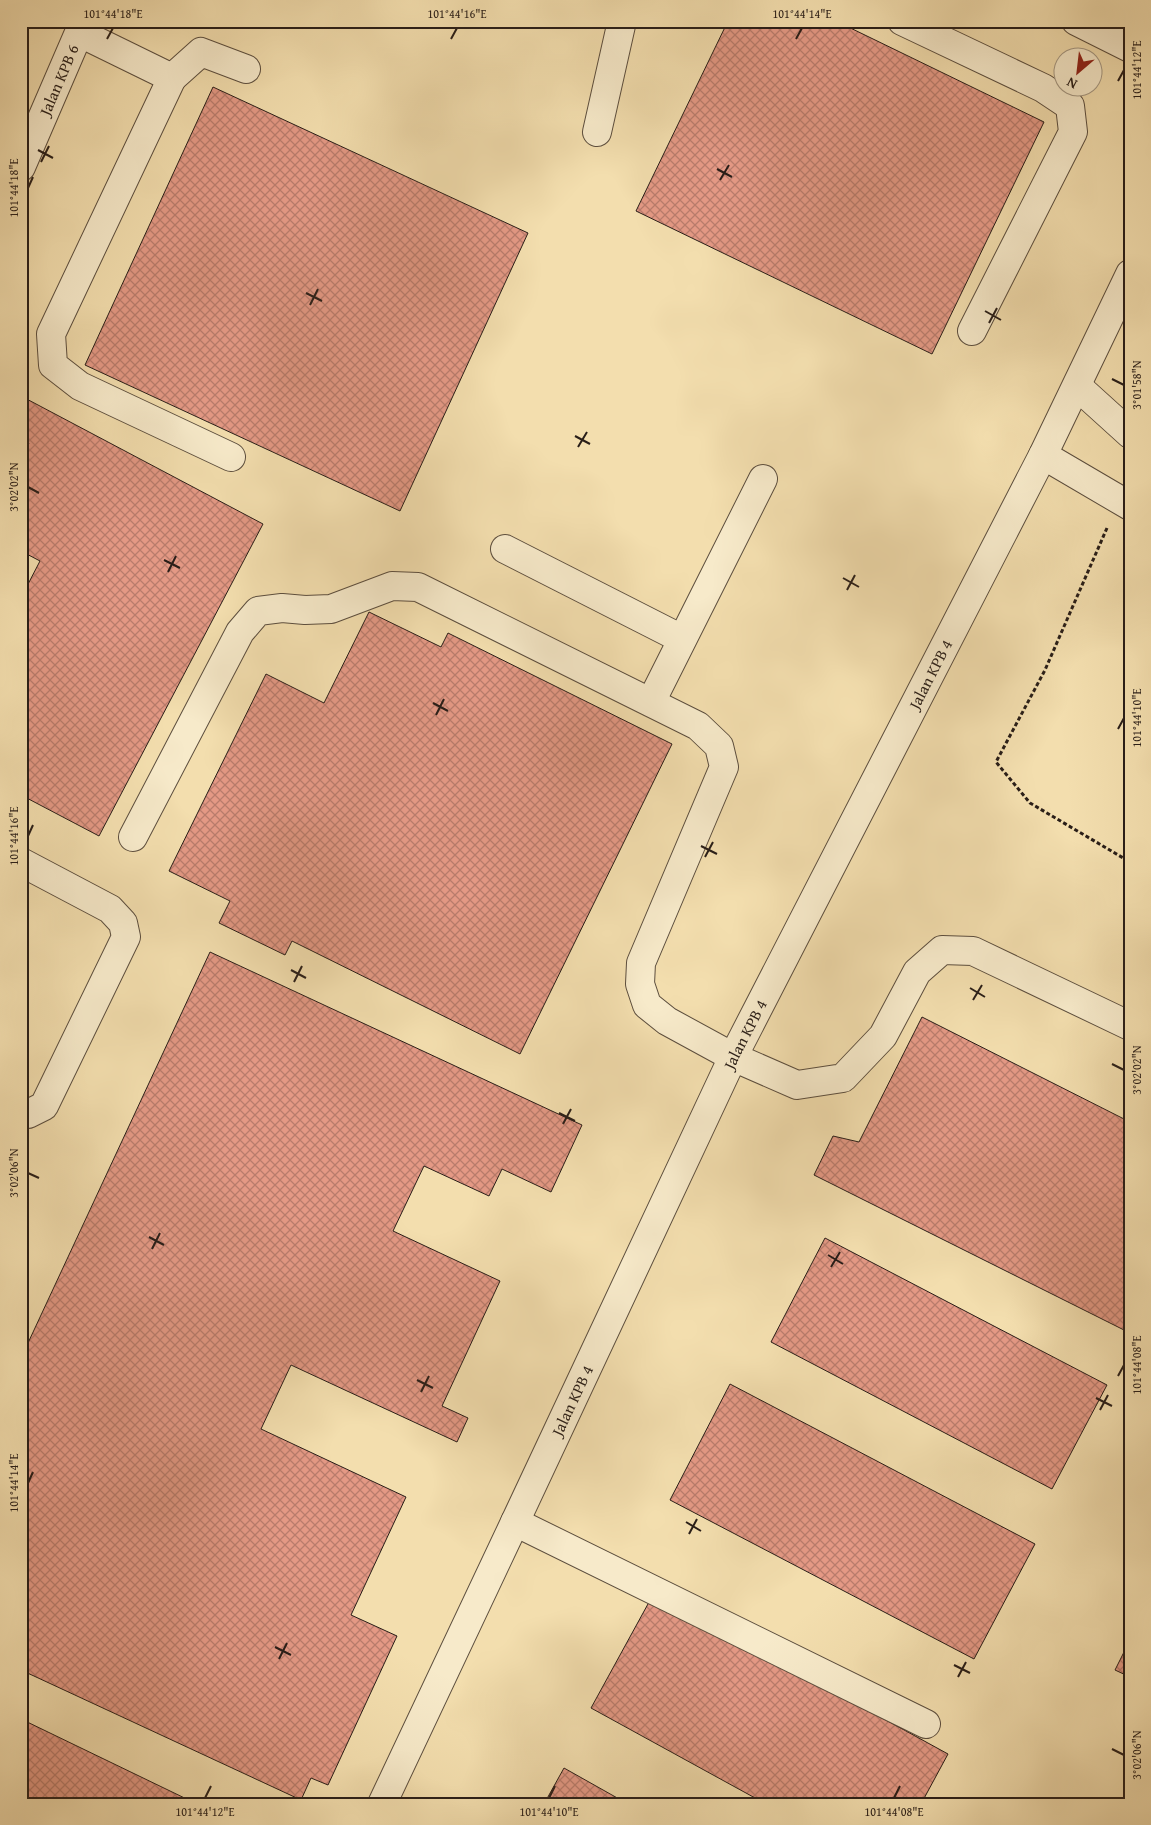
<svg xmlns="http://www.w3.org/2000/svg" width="1151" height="1825" viewBox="0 0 1151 1825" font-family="'Gentium Book Plus',serif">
	<defs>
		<pattern id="building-cross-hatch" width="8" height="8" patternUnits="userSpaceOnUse" patternTransform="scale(1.25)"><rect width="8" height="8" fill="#e49985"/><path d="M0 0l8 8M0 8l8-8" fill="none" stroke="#b97c6c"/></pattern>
	</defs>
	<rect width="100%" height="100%" fill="#f3deae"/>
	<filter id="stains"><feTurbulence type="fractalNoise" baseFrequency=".004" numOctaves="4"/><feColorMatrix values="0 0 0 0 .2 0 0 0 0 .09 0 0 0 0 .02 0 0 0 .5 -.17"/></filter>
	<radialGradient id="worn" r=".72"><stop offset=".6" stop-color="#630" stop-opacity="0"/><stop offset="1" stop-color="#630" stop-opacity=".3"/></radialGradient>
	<!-- building -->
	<g fill="url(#building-cross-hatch)" stroke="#291e18">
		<polygon points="728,21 836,21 1044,122 932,354 636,211"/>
		<polygon points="213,87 528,233 400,511 85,365"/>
		<polygon points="21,396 263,524 99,836 21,795 21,585 26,588 40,561 21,551 21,458 29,443 21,438"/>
		<polygon points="369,612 441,647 448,633 672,744 520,1054 292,941 285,955 219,923 230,901 169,871 266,674 324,703"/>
		<polygon points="210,952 582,1125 551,1192 502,1169 489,1196 424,1166 393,1231 500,1281 442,1406 468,1418 457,1442 291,1365 261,1429 406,1497 351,1615 397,1636 328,1785 311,1778 301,1800 21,1670 21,1358"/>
		<polygon points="922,1017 1130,1122 1130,1333 814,1175 833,1136 859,1142"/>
		<polygon points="825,1238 1107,1385 1052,1489 771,1342"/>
		<polygon points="730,1384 1035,1544 974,1659 670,1500"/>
		<polygon points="654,1593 948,1754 921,1804 766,1804 591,1708"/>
		<polygon points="1130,1640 1130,1677 1115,1670"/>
		<polygon points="21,1719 197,1804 21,1804"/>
		<polygon points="564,1768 628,1804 544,1804"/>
	</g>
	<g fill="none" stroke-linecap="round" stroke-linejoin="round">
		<defs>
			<g id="minor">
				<polyline points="902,21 1043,88 1070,106 1073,132 972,331"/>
				<polyline points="1076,21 1130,48"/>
				<polyline points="80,33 172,78 201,52 246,69"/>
				<polyline points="172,78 51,334 53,365 80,386 231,457"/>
				<polyline points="597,132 622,21"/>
				<path id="s1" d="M21 167 84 21"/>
				<polyline points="1077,386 1130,434"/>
				<polyline points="1043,455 1130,506"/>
				<polyline points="505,549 682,639"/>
				<polyline points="651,702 763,479"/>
				<polyline points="133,837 240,632 258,611 282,608 305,610 331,609 392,586 418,587 698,726 719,746 724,767 641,963 640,984 647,1005 667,1021 733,1057 797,1085 843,1078 883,1036 917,972 942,950 973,951 1130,1026"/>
				<polyline points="21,862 110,909 123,923 126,937 44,1106 28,1114 21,1114"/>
				<polyline points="515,1522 926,1724"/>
				<path id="s2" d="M382 1804 515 1522 733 1057 1043 455 1130 274"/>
			</g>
		</defs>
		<!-- minor casing -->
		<use href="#minor" stroke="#5c4e3e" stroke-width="30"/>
		<!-- path -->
		<polyline stroke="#291e18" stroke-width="3" stroke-dasharray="4 2.5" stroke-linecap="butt" points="1107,528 1045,670 996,762 1030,803 1130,862"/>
		<!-- minor -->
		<use href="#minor" stroke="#f7eaca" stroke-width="28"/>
	</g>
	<!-- ticks -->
	<path fill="none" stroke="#291e18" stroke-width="2" d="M107 39 113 28M451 39 457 28M796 39 802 28M1118 81 1124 70M38 150 53 158M41 162 49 146M717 169 732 177M720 180 729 165M28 188 33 177M306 293 322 301M310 305 318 289M985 311 1001 320M989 323 997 308M1112 379 1124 385M575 436 590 444M578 447 587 432M28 487 39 493M164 560 180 568M168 572 176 556M843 578 859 587M847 590 855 575M433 703 448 711M436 715 444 699M1118 729 1124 718M28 836 33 825M701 846 717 854M705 857 713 842M291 970 306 978M294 982 302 966M970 988 985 997M973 1000 982 985M1112 1064 1124 1070M559 1113 575 1121M563 1124 571 1109M28 1173 39 1178M149 1237 164 1245M152 1249 160 1233M828 1255 843 1264M831 1267 840 1252M1118 1376 1124 1365M417 1380 433 1388M421 1392 429 1376M1096 1398 1112 1406M1100 1410 1108 1395M28 1483 33 1472M686 1522 701 1531M689 1534 697 1519M275 1647 291 1655M279 1659 287 1643M954 1665 970 1673M958 1677 966 1662M1112 1749 1124 1755M205 1798 211 1786M549 1798 555 1786M894 1798 900 1786"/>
	<g text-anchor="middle" stroke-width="4" stroke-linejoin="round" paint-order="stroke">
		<!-- street labels -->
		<g font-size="16" fill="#291e18" stroke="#f7eaca">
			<text dy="6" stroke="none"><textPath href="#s1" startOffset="95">Jalan KPB 6</textPath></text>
			<text dy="6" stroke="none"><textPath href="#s2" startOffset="1256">Jalan KPB 4</textPath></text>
			<text dy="6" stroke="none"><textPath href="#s2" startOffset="851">Jalan KPB 4</textPath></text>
			<text dy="6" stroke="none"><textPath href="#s2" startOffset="446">Jalan KPB 4</textPath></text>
		</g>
	</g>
	<!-- margin -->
	<rect width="1151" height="1825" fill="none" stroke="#f3deae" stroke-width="55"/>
	<!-- north arrow -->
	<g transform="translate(1078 72) rotate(208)"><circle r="24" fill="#f7eaca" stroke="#a59883"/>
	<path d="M0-4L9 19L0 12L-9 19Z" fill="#8f2418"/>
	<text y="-8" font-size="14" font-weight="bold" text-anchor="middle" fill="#291e18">N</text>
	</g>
	<rect x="28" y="28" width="1096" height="1770" fill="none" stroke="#291e18" stroke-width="2"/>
	<g font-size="12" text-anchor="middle" fill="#291e18">
		<text x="113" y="18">101°44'18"E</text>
		<text x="457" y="18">101°44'16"E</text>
		<text x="802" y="18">101°44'14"E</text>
		<text transform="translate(1137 70) rotate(-90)" y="4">101°44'12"E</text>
		<text transform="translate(14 188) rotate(-90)" y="4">101°44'18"E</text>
		<text transform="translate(1137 385) rotate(-90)" y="4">3°01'58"N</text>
		<text transform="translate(14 487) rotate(-90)" y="4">3°02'02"N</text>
		<text transform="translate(1137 718) rotate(-90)" y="4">101°44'10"E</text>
		<text transform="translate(14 836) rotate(-90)" y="4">101°44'16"E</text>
		<text transform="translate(1137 1070) rotate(-90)" y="4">3°02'02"N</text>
		<text transform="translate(14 1173) rotate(-90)" y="4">3°02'06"N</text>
		<text transform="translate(1137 1365) rotate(-90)" y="4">101°44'08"E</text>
		<text transform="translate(14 1483) rotate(-90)" y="4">101°44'14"E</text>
		<text transform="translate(1137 1755) rotate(-90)" y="4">3°02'06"N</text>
		<text x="205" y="1816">101°44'12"E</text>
		<text x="549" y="1816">101°44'10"E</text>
		<text x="894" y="1816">101°44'08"E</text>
	</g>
	<rect width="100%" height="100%" filter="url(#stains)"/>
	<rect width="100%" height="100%" fill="url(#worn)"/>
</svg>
